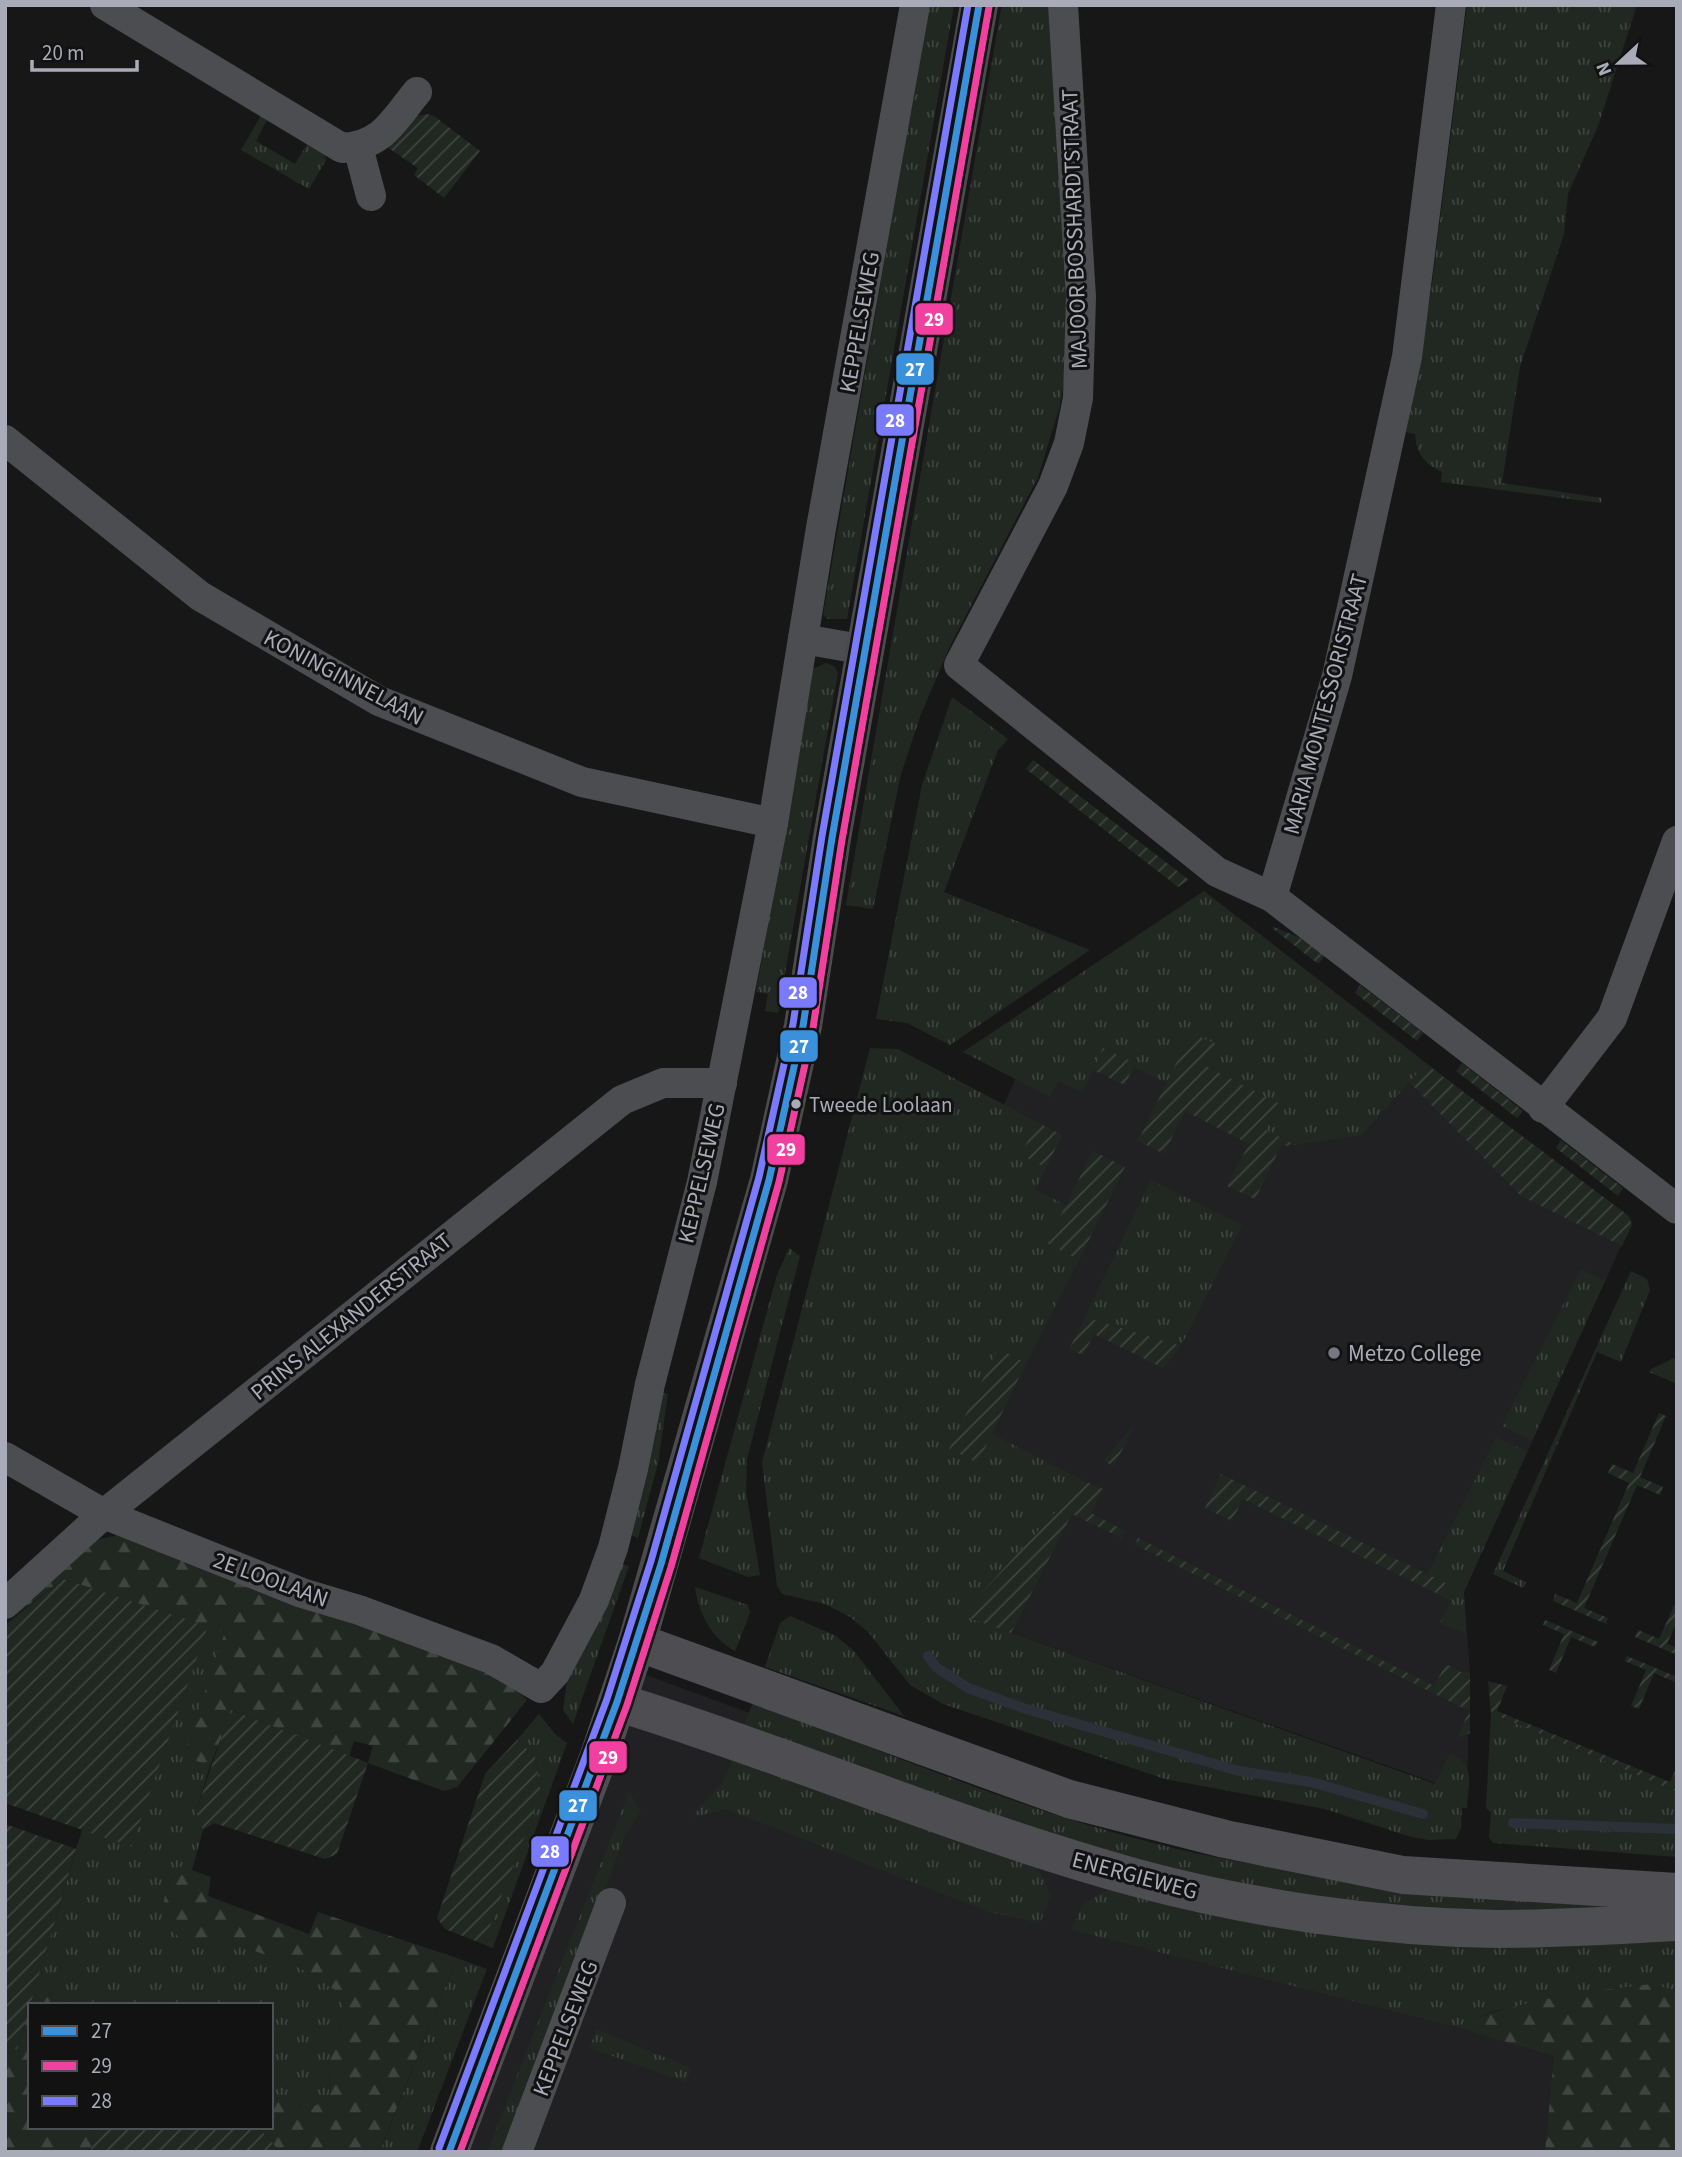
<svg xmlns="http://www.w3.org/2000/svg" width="1682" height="2157" viewBox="0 0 1682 2157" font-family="'Source Sans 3',sans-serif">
	<defs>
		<pattern id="grass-tufts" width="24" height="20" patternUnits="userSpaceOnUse" patternTransform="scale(1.75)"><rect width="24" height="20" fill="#212822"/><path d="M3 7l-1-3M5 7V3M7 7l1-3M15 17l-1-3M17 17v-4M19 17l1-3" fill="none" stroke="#3e4440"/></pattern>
		<pattern id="forest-firs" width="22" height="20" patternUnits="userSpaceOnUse" patternTransform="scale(1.75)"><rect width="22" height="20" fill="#212822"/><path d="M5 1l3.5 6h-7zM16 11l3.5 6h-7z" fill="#3e4440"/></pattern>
		<pattern id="garden-furrows" width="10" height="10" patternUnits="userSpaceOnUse" patternTransform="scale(1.75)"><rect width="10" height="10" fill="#212822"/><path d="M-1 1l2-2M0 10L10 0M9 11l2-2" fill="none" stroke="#3e4440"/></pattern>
	</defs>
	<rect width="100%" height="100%" fill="#171718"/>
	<!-- built -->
	<g fill="#212123">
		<polygon points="1238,917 1632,1222 1464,1592 1470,1672 1467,1794 961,1615 873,1393 1030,1047"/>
		<polygon points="638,1672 1063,1828 1242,1875 1677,1907 1677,2152 447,2152"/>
	</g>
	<!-- grass -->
	<g fill="url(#grass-tufts)">
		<polygon points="929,5 954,5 847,619 828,619 823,615"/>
		<polygon points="1005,5 1048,5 1066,284 1066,372 1059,409 1038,477 950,646 921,714 901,774 873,909 846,905 1001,9"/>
		<path d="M1467 5H1637L1598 126 1568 194 1564 234 1520 367 1502 483 1602 498 1601 503 1441 482 1442 472C1424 463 1417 455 1415 434L1406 432 1431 292Z"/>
		<polygon points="262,114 268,118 256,141 295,164 309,141 324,150 326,160 309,189 241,150"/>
		<polygon points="826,663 834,666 838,673 778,1013 765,1011 768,994 756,992 813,669"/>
		<polygon points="952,697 1008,739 998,750 944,892 1090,950 950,1045 907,1023 876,1019 922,785"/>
		<polygon points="1204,891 1426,1064 1361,1135 1295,1145 1266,1130 1279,1104 1206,1066 1192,1033 1167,1083 1133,1067 1135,1064 1104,1048 1082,1092 1058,1081 1050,1097 963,1052"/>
		<path d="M870 1048 898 1049 1037 1122 1021 1155 1046 1168 1035 1190 1066 1205 1048 1243 1079 1260 1026 1363 998 1349 978 1463 992 1434 1084 1481 961 1615 1435 1784 1450 1753C1477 1767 1468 1781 1467 1808H1462L1461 1828 1456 1839 1428 1840 1408 1836 1325 1809 1165 1779 943 1704 910 1685 869 1633 850 1617 825 1604 782 1594 777 1586 762 1462Z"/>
		<polygon points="1151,1180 1242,1225 1181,1346 1085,1317"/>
		<polygon points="789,1248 800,1256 747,1459 746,1492 760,1575 748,1577 699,1558 777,1275"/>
		<polygon points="1581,1269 1605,1281 1532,1440 1502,1426"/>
		<polygon points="1631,1271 1647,1279 1650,1290 1621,1362 1597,1352 1503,1571 1526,1582 1523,1588 1493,1574"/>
		<polygon points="1677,1357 1677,1384 1649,1372 1651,1369"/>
		<polygon points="659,1392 668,1394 658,1463 638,1538 631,1535"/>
		<polygon points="1496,1438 1527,1451 1464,1592 1466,1633 1440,1623 1451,1601 1446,1598 1452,1586 1427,1575"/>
		<polygon points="621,1564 629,1566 573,1724 563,1710 568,1673"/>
		<path d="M695 1587 748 1605 750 1613 735 1651C711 1638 699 1614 695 1587Z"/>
		<polygon points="790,1616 836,1636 854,1651 904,1716 765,1667 780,1623"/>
		<path d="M208 1626 225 1632 184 1756 210 1766 196 1811 203 1830 192 1870 180 1867C158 1892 159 1919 183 1941H228L300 1968 338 1991 345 2015 330 2059 329 2099 310 2108 271 2095V2005H72L36 1985 82 1830 131 1846Z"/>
		<path d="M753 1702C885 1752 1016 1808 1153 1843 1300 1881 1454 1887 1605 1900L1604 1916 1503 1918 1179 1878 743 1729Z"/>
		<polygon points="1491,1713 1677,1792 1677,1857 1493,1843 1489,1837 1491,1813 1486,1808"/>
		<polygon points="539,1714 556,1735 567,1743 493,1948 483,1944 541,1794 535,1756 517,1740"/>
		<polygon points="738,1749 1031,1855 1051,1895 1040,1923 989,1912 726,1809 694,1817 698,1809 721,1785"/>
		<polygon points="629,1792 641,1811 626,1833 505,2152 487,2152"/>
		<polygon points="1120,1882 1677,1931 1677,1991 1651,1984 1494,2010 1457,2027 1072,1930 1082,1905"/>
		<polygon points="457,1958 487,1969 417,2152 384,2152 382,2146"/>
		<polygon points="596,2029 691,2068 686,2082 590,2048"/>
	</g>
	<!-- forest -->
	<g fill="url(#forest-firs)">
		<polygon points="122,1534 500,1675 527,1700 457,1787 444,1791 368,1763 373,1746 354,1741 349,1757 232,1710 210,1766 183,1756 225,1632 63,1579 16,1615 21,1602 97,1540"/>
		<path d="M181 1866 211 1877 208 1896 309 1934 318 1912 457 1958 382 2145 384 2152H280L262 2131 250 2127H271V2095L310 2108 329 2099 330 2059 345 2015 338 1992 300 1968 228 1941H183C158 1918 158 1892 181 1866Z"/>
		<path d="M1652 1984 1677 1991V2152H1545L1554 2056 1457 2027C1519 1999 1585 1992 1652 1984Z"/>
		<polygon points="36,1985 72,2005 30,2005"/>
		<polygon points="30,2006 30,2127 97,2127 90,2152 5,2152 5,2046 17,2050"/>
	</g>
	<!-- garden -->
	<g fill="url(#garden-furrows)">
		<polygon points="427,114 434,116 480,151 444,198 414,175 418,168 387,147 411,117"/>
		<polygon points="1033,760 1189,880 1178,887 1026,769"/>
		<polygon points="1274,927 1300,938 1325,956 1318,964 1272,928"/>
		<polygon points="1360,985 1423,1033 1417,1041 1355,993"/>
		<polygon points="1191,1033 1216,1044 1206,1066 1280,1104 1266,1130 1295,1145 1281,1146 1255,1199 1227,1186 1249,1144 1185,1111 1164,1154 1138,1141"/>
		<polygon points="1103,1048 1135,1063 1125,1085 1093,1070"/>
		<polygon points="1462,1063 1523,1111 1517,1118 1456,1071"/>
		<polygon points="1426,1064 1629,1216 1632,1225 1622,1246 1521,1196 1409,1082"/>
		<polygon points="1037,1122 1062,1135 1046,1168 1021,1155"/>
		<polygon points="1561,1140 1623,1188 1618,1196 1556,1148"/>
		<polygon points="1093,1151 1125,1167 1079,1260 1047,1243"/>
		<polygon points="1085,1317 1181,1346 1163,1368 1094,1334 1083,1355 1069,1349"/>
		<polygon points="998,1348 1026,1363 978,1463 949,1449"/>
		<polygon points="1659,1413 1666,1416 1640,1477 1663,1487 1660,1495 1637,1485 1584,1608 1608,1618 1606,1624 1553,1601 1555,1594 1577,1603 1629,1483 1608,1473 1612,1464 1633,1473"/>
		<polygon points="1136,1423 1114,1466 1103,1461"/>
		<polygon points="1221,1474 1452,1586 1446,1598 1243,1499 1232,1521 1205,1508"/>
		<polygon points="1084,1481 1103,1489 1091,1513 1125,1531 1121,1538 1072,1514 1011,1633 961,1615"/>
		<polygon points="1138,1538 1434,1686 1446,1664 1461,1672 1470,1672 1470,1733 1457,1738 1469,1711 1135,1545"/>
		<polygon points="63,1579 208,1626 131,1847 5,1803 5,1625"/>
		<polygon points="1677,1599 1677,1621 1667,1644 1677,1648 1677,1655 1635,1637 1638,1630 1659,1639"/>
		<polygon points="1545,1620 1598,1642 1595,1647 1571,1637 1556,1673 1549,1670 1564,1634 1543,1625"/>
		<polygon points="1627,1656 1677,1677 1677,1683 1654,1673 1639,1709 1631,1706 1646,1670 1625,1661"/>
		<polygon points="1488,1681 1507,1686 1497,1711 1670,1782 1677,1766 1677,1792 1491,1713"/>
		<polygon points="231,1710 368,1763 337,1854 325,1859 214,1823 203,1830 196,1811"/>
		<polygon points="517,1740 535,1756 541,1794 483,1944 445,1929 437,1918 485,1774"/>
		<polygon points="5,1824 76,1849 17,2050 5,2046"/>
		<polygon points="97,2127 250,2127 262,2131 280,2152 90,2152"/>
	</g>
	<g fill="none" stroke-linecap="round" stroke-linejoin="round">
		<!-- stream -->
		<g stroke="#2b3139" stroke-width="10">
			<polyline points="928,1656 936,1667 968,1688 1023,1708 1239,1771 1311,1782 1423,1814"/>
			<polyline points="1513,1823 1677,1829"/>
		</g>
		<!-- street -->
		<g stroke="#4c4d50" stroke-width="30">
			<path d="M105 5 342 148C382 146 393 121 417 92"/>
			<polyline points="1063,5 1081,297 1078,398 1069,443 1053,486 959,665 1217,872 1272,897"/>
			<polyline points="1451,5 1407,357 1337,676 1272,897 1677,1209"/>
			<polyline points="358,147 371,196"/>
			<polyline points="5,440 200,596 379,701 582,782 773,823"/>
			<polyline points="803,639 866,650"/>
			<polyline points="1543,1108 1612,1018 1677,841"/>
			<polyline points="5,1457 104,1514 302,1593 359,1610 491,1659 541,1688 555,1673 594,1600 613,1548 633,1469 650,1384 702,1182 773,823 821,528 915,5"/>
			<polyline points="5,1604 104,1514 622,1100 663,1083 722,1083"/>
			<polyline points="517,2152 611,1903"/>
		</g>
		<!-- secondary -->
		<polyline stroke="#4b4b4e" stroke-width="38" points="637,1642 769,1180 803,1026 832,838 979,5"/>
		<!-- primary -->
		<g stroke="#4e4e52" stroke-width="38">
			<path d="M617 1702C792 1756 961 1830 1137 1878 1252 1909 1377 1927 1496 1929 1556 1929 1616 1925 1677 1922"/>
			<polyline points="449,2152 600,1753 637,1642 1069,1799 1225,1839 1403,1875 1677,1892"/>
		</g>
		<defs>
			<polyline id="bus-1" points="449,2152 617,1702 661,1564 769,1180 803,1026 832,838 979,5"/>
			<polyline id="bus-2" points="460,2152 627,1705 671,1567 779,1182 813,1028 842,840 989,7"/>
			<polyline id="bus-3" points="439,2148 607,1699 651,1561 759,1177 793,1024 822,836 968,5"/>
		</defs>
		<!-- bus-1 casing -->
		<use href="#bus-1" stroke="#121213" stroke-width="12"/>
		<!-- bus-2 casing -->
		<use href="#bus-2" stroke="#121213" stroke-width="12"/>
		<!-- bus-3 casing -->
		<use href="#bus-3" stroke="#121213" stroke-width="12"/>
		<!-- bus-1 -->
		<use href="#bus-1" stroke="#3a90db" stroke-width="7"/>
		<!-- bus-2 -->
		<use href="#bus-2" stroke="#f240a1" stroke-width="7"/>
		<!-- bus-3 -->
		<use href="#bus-3" stroke="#7a7aff" stroke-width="7"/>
	</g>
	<!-- markers -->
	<circle fill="#a9acb8" stroke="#121213" stroke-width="2.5" cx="796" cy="1104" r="6"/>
	<circle fill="#767880" stroke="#121213" stroke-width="2.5" cx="1334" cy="1353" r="7"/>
	<g text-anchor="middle" stroke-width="6" stroke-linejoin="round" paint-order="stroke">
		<!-- bus labels -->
		<g font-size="21" fill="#a9acb8" stroke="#121213" text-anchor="start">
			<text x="809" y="1112">Tweede Loolaan</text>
		</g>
		<!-- street labels -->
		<g font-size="23" fill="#a9acb8" stroke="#121213">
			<text transform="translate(1074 229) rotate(-92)" y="8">MAJOOR BOSSHARDTSTRAAT</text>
			<text transform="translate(859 322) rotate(-80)" y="8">KEPPELSEWEG</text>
			<text transform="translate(344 677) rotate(28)" y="8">KONINGINNELAAN</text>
			<text transform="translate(1325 704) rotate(-75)" y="8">MARIA MONTESSORISTRAAT</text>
			<text transform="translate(701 1173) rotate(-77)" y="8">KEPPELSEWEG</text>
			<text transform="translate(351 1316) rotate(-39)" y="8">PRINS ALEXANDERSTRAAT</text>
			<text transform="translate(271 1579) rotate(20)" y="8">2E LOOLAAN</text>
			<text transform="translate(1135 1875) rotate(15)" y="8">ENERGIEWEG</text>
			<text transform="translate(565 2028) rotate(-69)" y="8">KEPPELSEWEG</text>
		</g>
		<!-- poi labels -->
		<g font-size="23" fill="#a9acb8" stroke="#121213" text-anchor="start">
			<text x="1348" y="1361">Metzo College</text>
		</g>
	</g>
	<g stroke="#121213" stroke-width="2.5">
		<rect x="914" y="302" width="40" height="34" rx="7" fill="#f240a1"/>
		<rect x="895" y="352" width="40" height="34" rx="7" fill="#3a90db"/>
		<rect x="875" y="403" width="40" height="34" rx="7" fill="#7a7aff"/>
		<rect x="778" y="976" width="40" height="33" rx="7" fill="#7a7aff"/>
		<rect x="779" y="1029" width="40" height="34" rx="7" fill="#3a90db"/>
		<rect x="766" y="1133" width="40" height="33" rx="7" fill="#f240a1"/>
		<rect x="588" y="1740" width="40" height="34" rx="7" fill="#f240a1"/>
		<rect x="558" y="1789" width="40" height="33" rx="7" fill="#3a90db"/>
		<rect x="530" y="1835" width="40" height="33" rx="7" fill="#7a7aff"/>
	</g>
	<g font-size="19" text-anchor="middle" font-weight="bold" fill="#fff">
		<text x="934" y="326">29</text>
		<text x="915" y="376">27</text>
		<text x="895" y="427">28</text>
		<text x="798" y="999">28</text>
		<text x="799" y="1053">27</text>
		<text x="786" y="1156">29</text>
		<text x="608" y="1764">29</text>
		<text x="578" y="1812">27</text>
		<text x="550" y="1858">28</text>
	</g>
	<!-- border -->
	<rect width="1682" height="2157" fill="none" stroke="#a9acb8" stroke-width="14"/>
	<!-- legend -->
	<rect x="28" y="2003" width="245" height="126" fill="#121213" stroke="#4e5055" stroke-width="2"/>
	<rect x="42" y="2026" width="35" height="10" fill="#3a90db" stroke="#4e5055" stroke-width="2"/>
	<text x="91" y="2038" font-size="21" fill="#a9acb8">27</text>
	<rect x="42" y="2061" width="35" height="10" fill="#f240a1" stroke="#4e5055" stroke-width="2"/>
	<text x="91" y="2073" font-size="21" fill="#a9acb8">29</text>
	<rect x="42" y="2096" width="35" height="10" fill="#7a7aff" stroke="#4e5055" stroke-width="2"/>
	<text x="91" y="2108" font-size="21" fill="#a9acb8">28</text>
	<!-- north arrow -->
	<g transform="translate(1619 63) rotate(248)" stroke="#121213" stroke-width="5" paint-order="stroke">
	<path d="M0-5L12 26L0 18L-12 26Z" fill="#a9acb8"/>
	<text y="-10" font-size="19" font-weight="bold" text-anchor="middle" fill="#a9acb8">N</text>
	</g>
	<!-- scale -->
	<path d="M32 60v10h105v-10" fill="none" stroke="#a9acb8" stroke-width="3.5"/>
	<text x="42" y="60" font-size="21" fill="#a9acb8" stroke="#121213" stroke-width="5" paint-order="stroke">20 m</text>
</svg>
